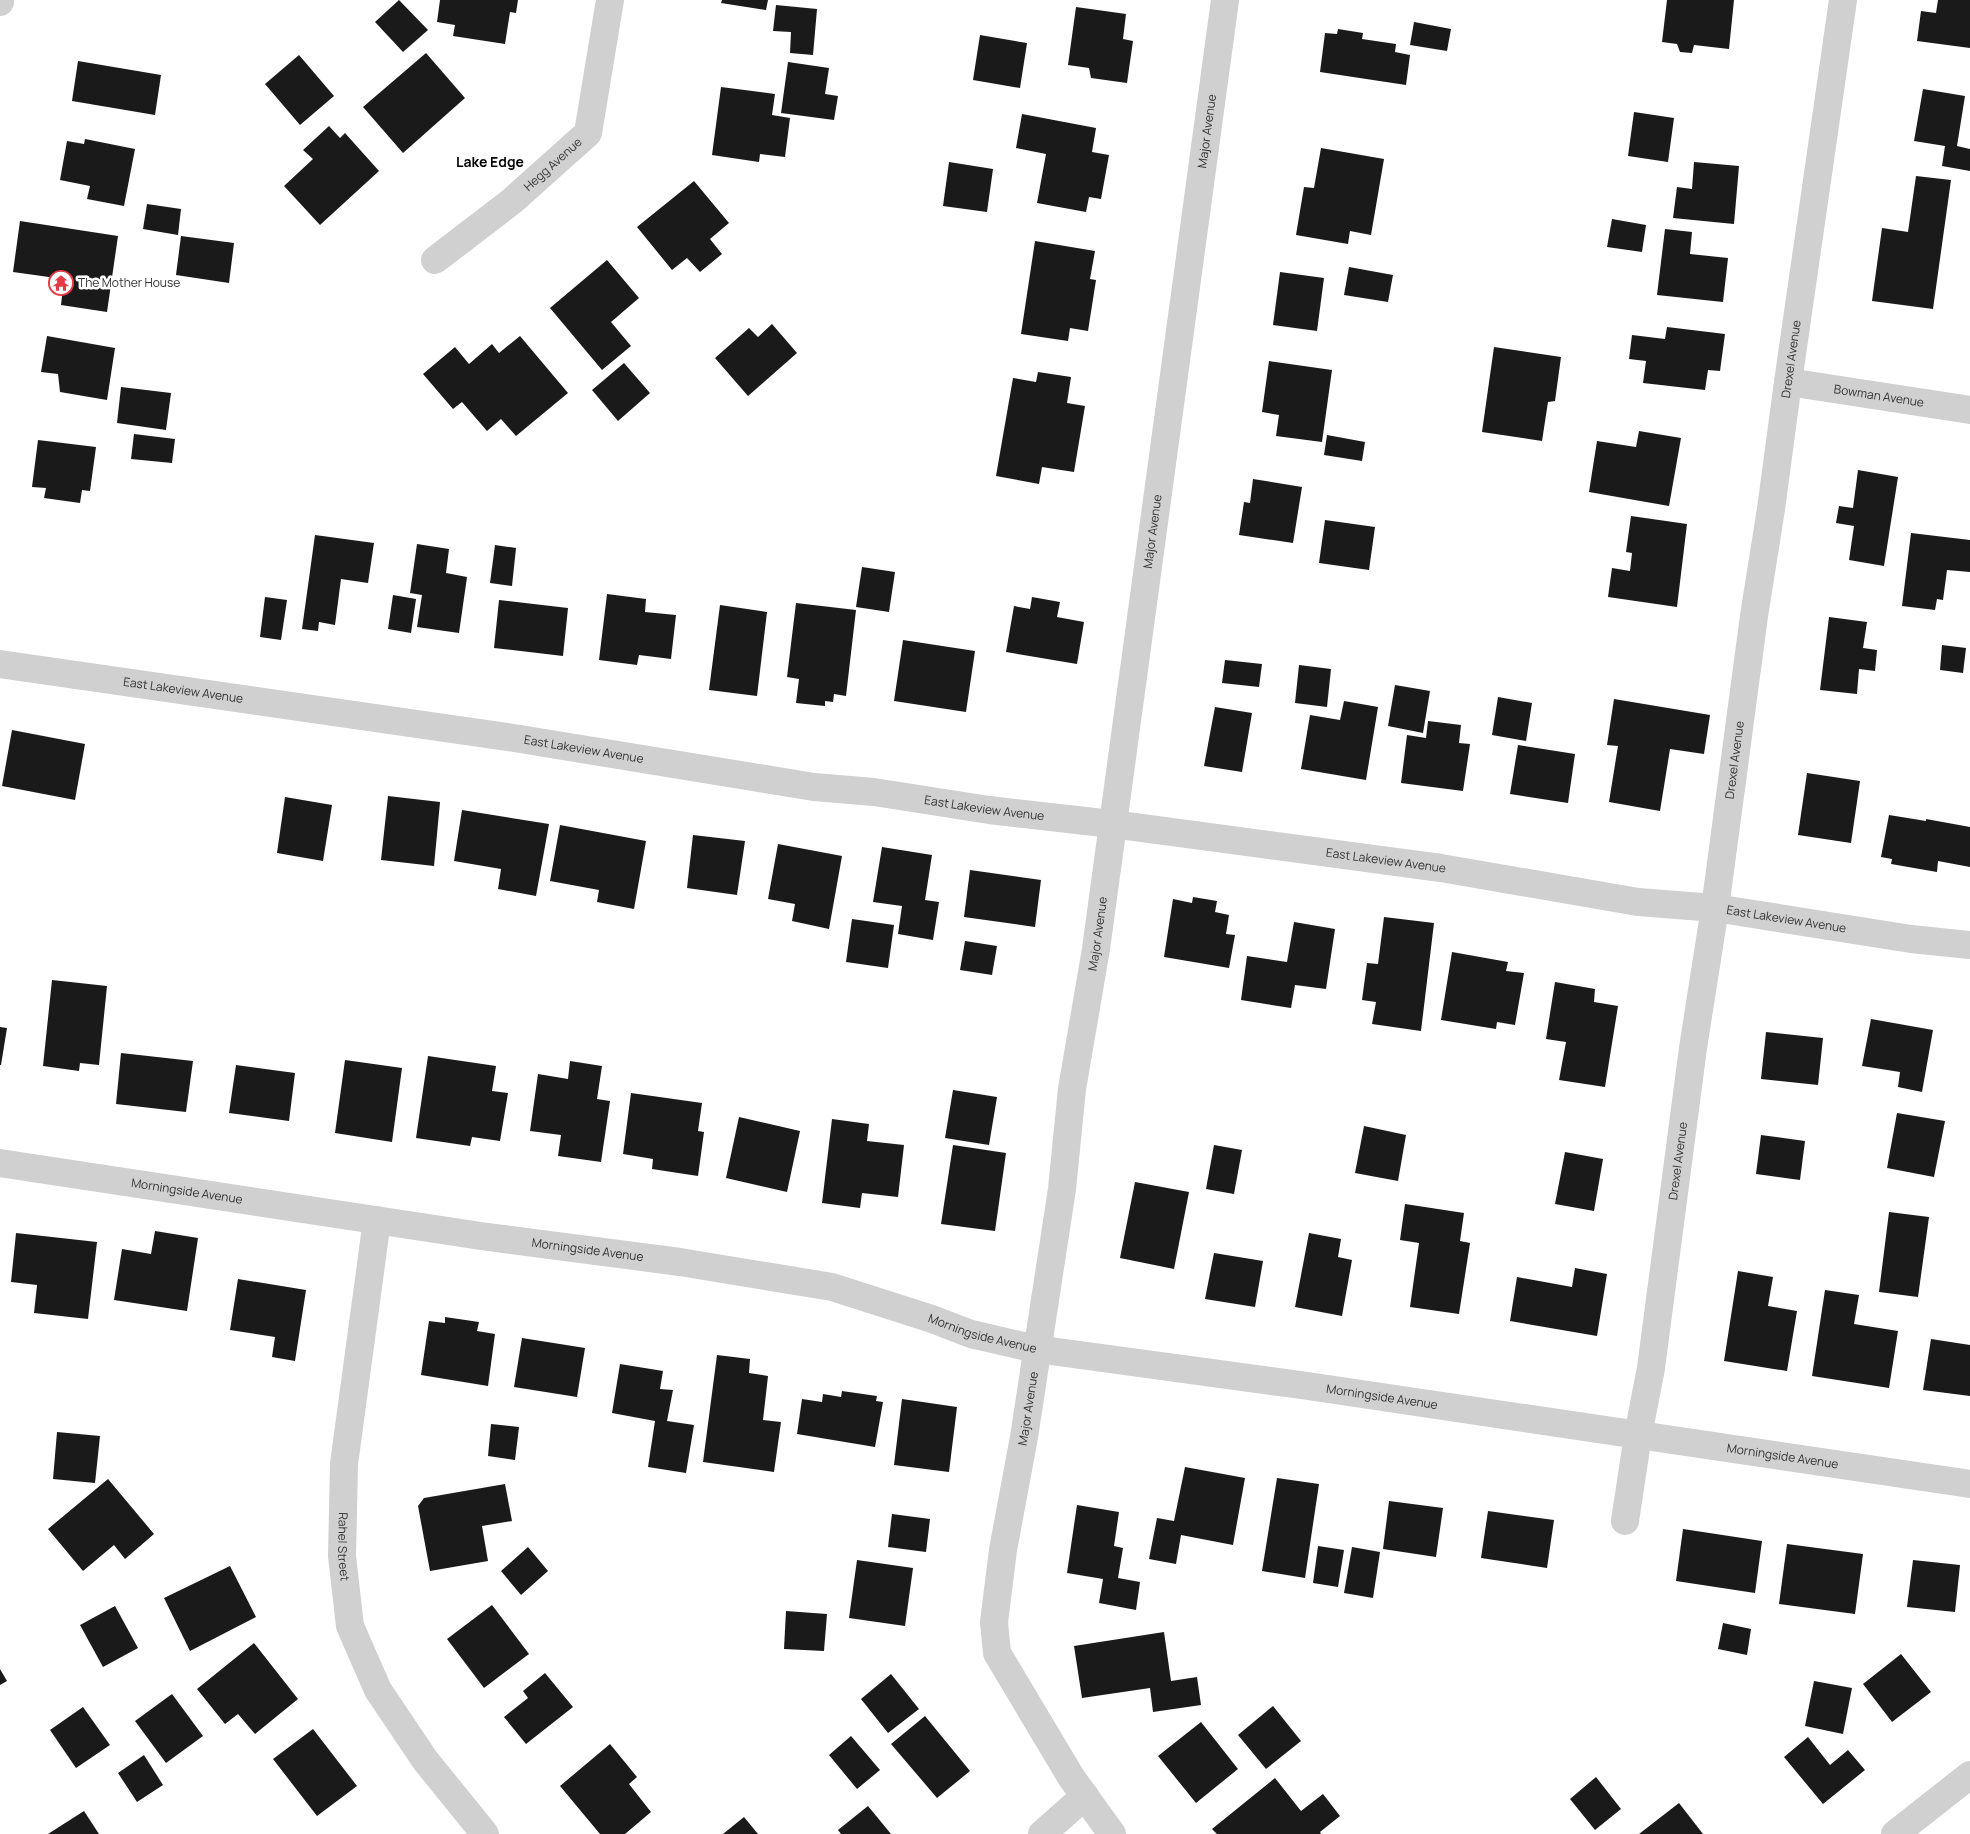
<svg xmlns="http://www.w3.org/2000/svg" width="1970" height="1834" viewBox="0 0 1970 1834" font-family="Manrope,sans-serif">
	<rect width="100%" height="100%" fill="#fff"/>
	<!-- building -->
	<g fill="#1a1a1a">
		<polygon points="399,0 428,30 403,52 375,22"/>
		<polygon points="440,0 518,0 516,13 510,12 505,44 453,36 455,25 437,22"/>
		<polygon points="722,0 768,0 766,10 721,3"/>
		<polygon points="1667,0 1734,0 1729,49 1694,45 1692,53 1680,52 1677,44 1662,42"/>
		<polygon points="1938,0 1970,0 1970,48 1917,41 1921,11 1936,13"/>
		<polygon points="776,5 817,9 813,55 790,53 791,32 773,31"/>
		<polygon points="1076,7 1126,14 1123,39 1133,41 1127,83 1091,78 1089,68 1068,65"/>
		<polygon points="1414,22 1451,29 1447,51 1410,45"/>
		<polygon points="1338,29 1363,33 1362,39 1396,44 1395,52 1410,55 1406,85 1320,72 1325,33 1337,34"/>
		<polygon points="980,35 1027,43 1020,88 973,80"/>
		<polygon points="426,53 465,98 403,153 363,107"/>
		<polygon points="299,55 334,96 300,125 265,84"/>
		<polygon points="78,61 161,75 155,115 72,101"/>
		<polygon points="788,62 829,68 825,94 838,96 834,120 781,113"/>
		<polygon points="721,87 775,94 772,115 790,118 785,157 760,154 759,162 712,155"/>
		<polygon points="1923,89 1965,96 1957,146 1970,149 1970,171 1942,166 1945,146 1914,141"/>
		<polygon points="1634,112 1674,118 1668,162 1628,156"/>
		<polygon points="1022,114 1096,128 1092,152 1109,155 1101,199 1089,197 1086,212 1037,203 1046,154 1016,148"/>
		<polygon points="329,126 340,138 345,133 379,171 320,225 284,186 313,159 303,150"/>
		<polygon points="85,139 135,149 124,206 87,199 90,186 60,180 67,141 84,144"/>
		<polygon points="1321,148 1384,159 1371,235 1350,231 1348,244 1296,235 1304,187 1314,188"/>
		<polygon points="949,162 993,169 987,212 943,206"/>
		<polygon points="1694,162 1739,166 1734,224 1673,218 1677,187 1692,189"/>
		<polygon points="1916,176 1951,180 1933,309 1872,301 1882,228 1908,232"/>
		<polygon points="694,181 729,223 710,239 722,254 700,272 687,258 672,270 637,227"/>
		<polygon points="147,204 181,209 178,235 143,229"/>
		<polygon points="1612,219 1646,225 1642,252 1607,247"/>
		<polygon points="20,221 118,236 107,312 61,305 63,287 55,286 56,278 13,272"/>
		<polygon points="1665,229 1692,232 1690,254 1728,258 1723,302 1657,295"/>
		<polygon points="181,236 234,243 229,283 176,275"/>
		<polygon points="1035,241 1095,251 1090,279 1096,280 1088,331 1070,328 1068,341 1021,334"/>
		<polygon points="607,260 639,298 611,322 631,346 602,370 550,308"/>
		<polygon points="1349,267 1393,275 1388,302 1344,295"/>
		<polygon points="1280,272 1324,278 1317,331 1273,325"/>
		<polygon points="772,324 797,353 748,396 715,358 749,328 758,337"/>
		<polygon points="1667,327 1725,334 1720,371 1708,370 1705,390 1643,383 1646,361 1629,359 1632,335 1665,339"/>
		<polygon points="47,336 115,348 107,400 60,392 58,374 41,372"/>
		<polygon points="520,336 568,393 516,436 501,419 487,431 462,402 453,409 423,374 455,347 469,364 492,344 499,353"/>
		<polygon points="1494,347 1561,357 1555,401 1548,402 1542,441 1482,432"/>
		<polygon points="1269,361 1332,370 1322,442 1276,436 1279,415 1262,412"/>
		<polygon points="624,363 650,393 618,421 592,390"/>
		<polygon points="1038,372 1071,377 1067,403 1085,406 1074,472 1042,467 1039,484 996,476 1013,378 1036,382"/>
		<polygon points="121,387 171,393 166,430 117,423"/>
		<polygon points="1639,431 1681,438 1669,506 1589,492 1597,441 1636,447"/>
		<polygon points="134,434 175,439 172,463 131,459"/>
		<polygon points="1327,435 1365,442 1362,461 1324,455"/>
		<polygon points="38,440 96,447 90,491 82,490 80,503 44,498 46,488 32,487"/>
		<polygon points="1858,470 1898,477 1884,566 1849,560 1854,526 1836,523 1839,506 1853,508"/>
		<polygon points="1253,479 1302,487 1293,543 1239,535 1244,502 1250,503"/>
		<polygon points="1631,516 1687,524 1677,607 1608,597 1612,568 1630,571 1632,553 1626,552"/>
		<polygon points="1325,520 1375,527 1369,570 1319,563"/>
		<polygon points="1911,533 1970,540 1970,572 1947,570 1943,600 1937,599 1935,610 1902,606"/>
		<polygon points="315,535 374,543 368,583 341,579 335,625 319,622 318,631 302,629"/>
		<polygon points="417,544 449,549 446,573 467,577 459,633 417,627 422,595 410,593"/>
		<polygon points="495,545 516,548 512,586 490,583"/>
		<polygon points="862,567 895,572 889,612 856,607"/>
		<polygon points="607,594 646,599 645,612 676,615 671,659 639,655 637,665 599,660"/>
		<polygon points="393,595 416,599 411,633 388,629"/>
		<polygon points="265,597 287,600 281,640 260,637"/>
		<polygon points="1032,597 1060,602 1057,617 1084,622 1077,664 1006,652 1014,606 1030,609"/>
		<polygon points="499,600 568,608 563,656 494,648"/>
		<polygon points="796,603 856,610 846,696 834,694 833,702 825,701 825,706 796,703 799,679 787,677"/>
		<polygon points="720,605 767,612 757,696 709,690"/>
		<polygon points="1829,617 1867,622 1863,648 1877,650 1875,671 1859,669 1857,694 1820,690"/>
		<polygon points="903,640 975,651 966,712 894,701"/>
		<polygon points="1942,645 1966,648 1963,673 1940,670"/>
		<polygon points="1225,660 1262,664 1259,687 1222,683"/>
		<polygon points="1299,665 1331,669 1327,707 1295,703"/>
		<polygon points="1395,685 1430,691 1423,733 1388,726"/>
		<polygon points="1498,697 1532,703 1526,741 1492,735"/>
		<polygon points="1614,699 1710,715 1704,754 1670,749 1660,811 1609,802 1618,746 1607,745"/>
		<polygon points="1344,701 1378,707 1366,780 1301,769 1310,715 1340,720"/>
		<polygon points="1215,707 1252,713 1242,772 1204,766"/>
		<polygon points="1428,721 1461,725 1459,743 1470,744 1463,791 1401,783 1407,735 1426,738"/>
		<polygon points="12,730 85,744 75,800 2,786"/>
		<polygon points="1518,745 1575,754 1568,803 1510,794"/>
		<polygon points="1807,773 1860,781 1851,843 1798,835"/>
		<polygon points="388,796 440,802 434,866 381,860"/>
		<polygon points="285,797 332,805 323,861 277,853"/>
		<polygon points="462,810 549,824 536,896 498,889 501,869 454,861"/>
		<polygon points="1889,815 1926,821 1926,819 1970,827 1970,867 1938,861 1937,872 1891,864 1892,859 1881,857"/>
		<polygon points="560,825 646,841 634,909 597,902 599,890 550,881"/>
		<polygon points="693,835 745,841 737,895 687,888"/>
		<polygon points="778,844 842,856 829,929 792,921 795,904 768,899"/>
		<polygon points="882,847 932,855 925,900 939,902 933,940 898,934 902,906 873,902"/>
		<polygon points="970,870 1041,880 1035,927 964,917"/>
		<polygon points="1193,897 1217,901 1215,912 1229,915 1226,934 1235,935 1229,968 1164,957 1173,899 1192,903"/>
		<polygon points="1384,917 1434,923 1421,1031 1372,1024 1376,1002 1362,1000 1367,963 1378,964"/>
		<polygon points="852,919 894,925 888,968 846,962"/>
		<polygon points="1294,922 1335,929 1326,989 1295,985 1291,1008 1241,1000 1247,956 1287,962"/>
		<polygon points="965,941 997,946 992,975 960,970"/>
		<polygon points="1452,952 1508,962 1506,971 1524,973 1515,1025 1497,1022 1496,1029 1441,1020"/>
		<polygon points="52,980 107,986 99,1065 80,1063 79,1071 43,1066"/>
		<polygon points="1555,982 1595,989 1594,1002 1618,1006 1605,1087 1559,1080 1566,1042 1546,1039"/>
		<polygon points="1871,1019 1933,1030 1922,1092 1898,1087 1900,1072 1862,1066"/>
		<polygon points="0,1027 7,1028 1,1065 0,1065"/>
		<polygon points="1766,1032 1823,1038 1818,1085 1761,1079"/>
		<polygon points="121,1053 193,1061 186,1112 116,1104"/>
		<polygon points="428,1056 496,1066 492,1091 508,1093 500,1141 472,1137 470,1146 416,1138"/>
		<polygon points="345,1060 402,1068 392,1142 335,1133"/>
		<polygon points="570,1061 602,1066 597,1099 610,1101 601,1162 558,1156 561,1135 530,1131 538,1074 568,1079"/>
		<polygon points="236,1065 295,1073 289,1121 229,1113"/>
		<polygon points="953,1090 997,1097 989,1145 945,1138"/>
		<polygon points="631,1093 702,1103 698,1131 704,1132 698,1176 652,1169 653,1159 623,1154"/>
		<polygon points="1897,1113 1945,1121 1934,1177 1887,1168"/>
		<polygon points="739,1117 800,1131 787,1192 726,1178"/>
		<polygon points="832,1119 869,1124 867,1141 904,1145 898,1197 862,1193 860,1208 822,1203"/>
		<polygon points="1364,1126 1406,1135 1398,1181 1355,1173"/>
		<polygon points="1761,1135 1805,1141 1800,1180 1756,1174"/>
		<polygon points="953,1145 1006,1153 995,1231 941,1224"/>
		<polygon points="1214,1145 1242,1150 1234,1194 1206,1189"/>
		<polygon points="1565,1152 1603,1159 1594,1211 1555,1204"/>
		<polygon points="1135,1182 1189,1192 1174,1269 1120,1258"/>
		<polygon points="1405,1204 1464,1213 1460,1241 1470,1243 1459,1314 1410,1307 1419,1243 1400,1240"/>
		<polygon points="1889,1212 1929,1217 1918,1297 1879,1292"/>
		<polygon points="155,1231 198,1238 187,1311 114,1300 122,1249 151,1254"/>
		<polygon points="16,1233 97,1242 88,1319 34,1313 37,1285 11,1282"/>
		<polygon points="1309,1233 1341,1239 1338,1257 1352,1260 1342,1316 1295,1307"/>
		<polygon points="1214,1253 1263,1261 1255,1307 1205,1299"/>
		<polygon points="1575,1268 1607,1274 1597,1336 1510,1321 1517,1277 1572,1287"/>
		<polygon points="1738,1271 1773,1277 1768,1306 1797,1311 1787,1371 1724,1361"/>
		<polygon points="238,1279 306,1290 295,1361 272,1357 275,1337 230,1330"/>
		<polygon points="1825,1290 1859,1295 1854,1324 1898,1331 1889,1388 1812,1376"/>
		<polygon points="445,1317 479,1322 477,1331 495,1334 488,1386 421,1375 429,1321 445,1323"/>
		<polygon points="522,1338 585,1348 577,1397 514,1387"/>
		<polygon points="1931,1339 1970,1345 1970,1396 1923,1390"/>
		<polygon points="717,1355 750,1359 749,1373 768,1376 763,1420 781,1422 774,1472 703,1462"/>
		<polygon points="620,1364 663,1371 660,1389 673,1390 667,1421 694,1425 686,1473 648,1467 655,1421 612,1413"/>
		<polygon points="842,1391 877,1396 876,1401 883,1402 875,1447 797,1434 802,1399 822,1402 823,1394 841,1397"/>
		<polygon points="902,1399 957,1407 949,1472 894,1465"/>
		<polygon points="491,1424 519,1427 515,1460 488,1456"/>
		<polygon points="57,1432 100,1436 95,1483 53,1479"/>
		<polygon points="1185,1467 1245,1478 1233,1545 1181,1535 1176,1564 1149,1559 1157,1518 1174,1521"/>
		<polygon points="1277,1478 1319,1484 1305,1578 1262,1571"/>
		<polygon points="108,1479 154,1534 125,1559 114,1545 83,1571 48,1529"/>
		<polygon points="505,1484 512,1521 482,1526 488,1561 430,1571 418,1506 424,1498"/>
		<polygon points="1389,1501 1443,1508 1436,1557 1383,1549"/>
		<polygon points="1077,1505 1119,1512 1114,1546 1123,1548 1118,1578 1140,1582 1136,1610 1099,1603 1103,1579 1067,1573"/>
		<polygon points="1488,1511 1554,1520 1547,1568 1481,1558"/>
		<polygon points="892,1514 930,1519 926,1552 888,1547"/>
		<polygon points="1683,1529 1762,1541 1755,1593 1676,1581"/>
		<polygon points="1787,1544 1863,1554 1855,1614 1779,1604"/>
		<polygon points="1318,1546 1344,1550 1338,1587 1313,1583"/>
		<polygon points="528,1547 548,1571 521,1595 501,1571"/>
		<polygon points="1352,1547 1380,1552 1373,1598 1344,1593"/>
		<polygon points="857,1560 913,1568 905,1626 849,1618"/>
		<polygon points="1913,1560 1960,1565 1955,1612 1907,1607"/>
		<polygon points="230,1566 256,1617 190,1651 164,1598"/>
		<polygon points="492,1605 529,1654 484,1688 447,1639"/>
		<polygon points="115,1606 138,1648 103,1667 80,1625"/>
		<polygon points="786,1611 827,1614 824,1651 784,1649"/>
		<polygon points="1723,1623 1751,1629 1747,1655 1718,1649"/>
		<polygon points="1164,1632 1171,1681 1197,1677 1201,1705 1153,1712 1150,1688 1082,1698 1074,1646"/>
		<polygon points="254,1643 298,1699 255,1734 238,1714 225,1724 197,1689"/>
		<polygon points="1901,1654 1931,1692 1892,1722 1863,1684"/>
		<polygon points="0,1669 7,1681 0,1685"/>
		<polygon points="545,1673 573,1707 526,1744 504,1717 528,1698 523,1691"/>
		<polygon points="891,1674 919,1709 888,1733 861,1699"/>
		<polygon points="1814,1681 1852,1688 1843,1734 1805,1726"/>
		<polygon points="172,1694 203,1736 166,1763 135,1721"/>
		<polygon points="1273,1706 1301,1741 1266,1769 1238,1735"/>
		<polygon points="83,1707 110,1745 76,1768 50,1730"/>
		<polygon points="925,1716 970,1771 937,1798 891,1744"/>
		<polygon points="1201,1722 1238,1769 1196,1803 1158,1756"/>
		<polygon points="313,1729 357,1786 317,1816 273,1759"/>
		<polygon points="851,1736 880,1770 857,1789 829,1755"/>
		<polygon points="1808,1737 1830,1765 1848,1750 1865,1770 1823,1804 1784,1757"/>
		<polygon points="610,1744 637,1777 629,1784 651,1812 625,1834 600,1834 560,1786"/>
		<polygon points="144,1755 163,1785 137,1802 118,1773"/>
		<polygon points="1596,1777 1621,1809 1595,1830 1570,1799"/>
		<polygon points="1275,1778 1301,1811 1323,1794 1340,1816 1320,1832 1321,1834 1217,1834 1212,1829"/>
		<polygon points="1679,1803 1703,1834 1639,1834"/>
		<polygon points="868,1806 891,1834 841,1834 838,1830"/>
		<polygon points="84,1811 99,1834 48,1834"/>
		<polygon points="744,1817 758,1834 723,1834"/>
	</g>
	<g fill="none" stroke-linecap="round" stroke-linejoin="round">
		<!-- minor -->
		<g stroke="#d0d0d0" stroke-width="28">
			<polyline points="0,2 0,0"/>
			<path id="s1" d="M435 260 512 201 588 133 610 0"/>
			<path id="s2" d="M1788 382 1970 410"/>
			<path id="s3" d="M0 664 514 738 814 787 874 792 989 810 1112 824 1441 868 1638 902 1715 908 1911 939 1970 945"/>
			<path id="s4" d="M0 1163 481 1236 680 1262 832 1287 932 1319 971 1334 1036 1349 1301 1385 1970 1484"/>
			<path id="s5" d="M377 1220 344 1464 342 1556 350 1626 378 1690 425 1760 485 1834"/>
			<path id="s6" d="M1625 1521 1638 1435 1651 1368 1693 1048 1715 908 1754 616 1771 509 1788 382 1843 0"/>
			<polyline points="1042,1834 1085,1796"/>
			<path id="s7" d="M1112 1834 1071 1777 997 1653 994 1622 1003 1550 1024 1437 1062 1189 1072 1089 1096 949 1225 0"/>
			<polyline points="1895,1834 1970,1775"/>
		</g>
	</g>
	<!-- icons -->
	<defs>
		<symbol id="temple-ring" viewBox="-11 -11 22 22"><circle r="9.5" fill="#fff" stroke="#e63946" stroke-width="1.5"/><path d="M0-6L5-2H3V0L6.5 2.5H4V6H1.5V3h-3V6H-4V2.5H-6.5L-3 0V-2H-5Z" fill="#e63946"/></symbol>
	</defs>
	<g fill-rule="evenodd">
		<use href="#temple-ring" x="47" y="269" width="28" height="28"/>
	</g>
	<g text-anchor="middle" stroke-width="5" stroke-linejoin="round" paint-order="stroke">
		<!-- street labels -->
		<g font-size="12" fill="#333" stroke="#fff">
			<text dy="4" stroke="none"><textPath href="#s7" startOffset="1752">Major Avenue</textPath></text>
			<text dy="4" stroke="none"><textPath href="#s1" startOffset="152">Hegg Avenue</textPath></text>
			<text dy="4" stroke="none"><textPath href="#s6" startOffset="1174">Drexel Avenue</textPath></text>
			<text dy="4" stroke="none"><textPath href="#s2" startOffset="92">Bowman Avenue</textPath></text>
			<text dy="4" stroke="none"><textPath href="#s7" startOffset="1348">Major Avenue</textPath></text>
			<text dy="4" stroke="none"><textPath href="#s3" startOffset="185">East Lakeview Avenue</textPath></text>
			<text dy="4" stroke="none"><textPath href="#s3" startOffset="590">East Lakeview Avenue</textPath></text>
			<text dy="4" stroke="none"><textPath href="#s6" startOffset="769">Drexel Avenue</textPath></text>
			<text dy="4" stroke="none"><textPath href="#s3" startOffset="995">East Lakeview Avenue</textPath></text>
			<text dy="4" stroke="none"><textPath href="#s3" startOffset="1400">East Lakeview Avenue</textPath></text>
			<text dy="4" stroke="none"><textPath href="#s3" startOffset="1805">East Lakeview Avenue</textPath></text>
			<text dy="4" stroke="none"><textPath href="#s7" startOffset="942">Major Avenue</textPath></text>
			<text dy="4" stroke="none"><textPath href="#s6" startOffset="364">Drexel Avenue</textPath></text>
			<text dy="4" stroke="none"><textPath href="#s4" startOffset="189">Morningside Avenue</textPath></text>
			<text dy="4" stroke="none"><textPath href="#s4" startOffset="594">Morningside Avenue</textPath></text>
			<text dy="4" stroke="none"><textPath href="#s4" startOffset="999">Morningside Avenue</textPath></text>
			<text dy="4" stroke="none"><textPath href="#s4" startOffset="1404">Morningside Avenue</textPath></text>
			<text dy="4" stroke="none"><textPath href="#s7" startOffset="462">Major Avenue</textPath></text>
			<text dy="4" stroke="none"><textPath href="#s4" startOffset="1809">Morningside Avenue</textPath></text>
			<text dy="4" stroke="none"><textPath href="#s5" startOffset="329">Rahel Street</textPath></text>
		</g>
		<!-- poi labels -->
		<g font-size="12" fill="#333" stroke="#fff" text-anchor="start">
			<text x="78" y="287">The Mother House</text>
		</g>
		<!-- neighbourhood labels -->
		<g font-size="14" font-weight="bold" fill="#000" stroke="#fff">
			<text x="490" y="167">Lake Edge</text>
		</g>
	</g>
</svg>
